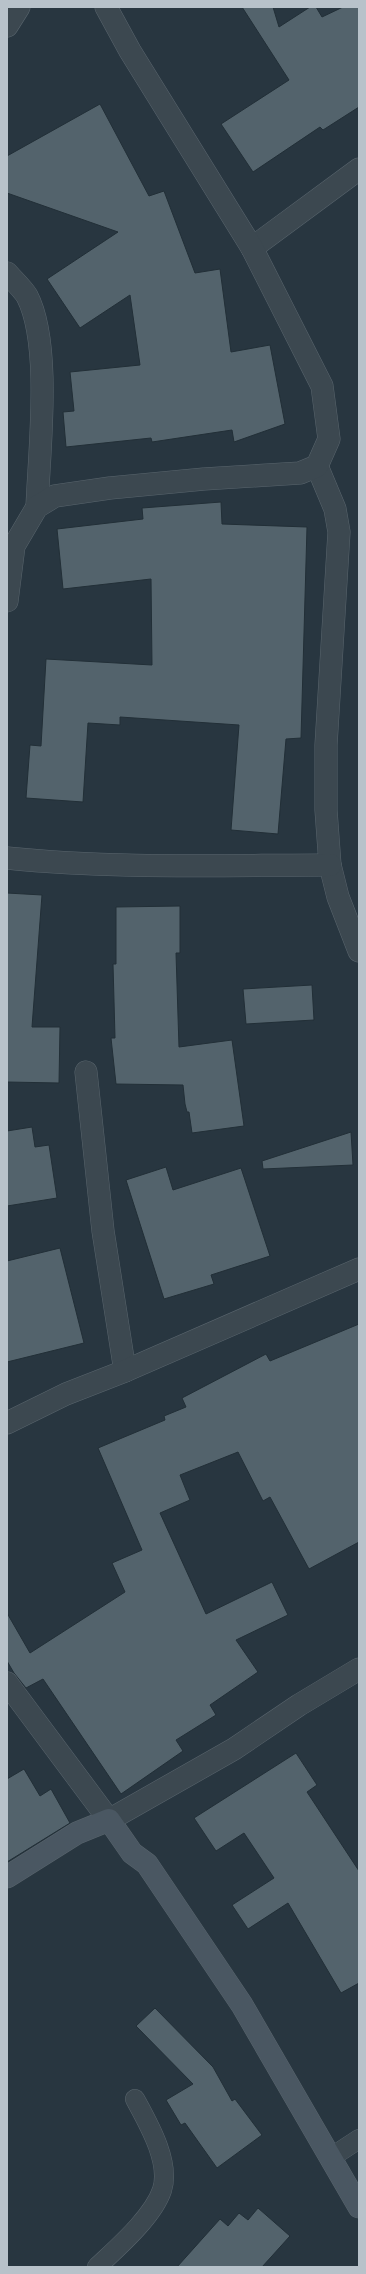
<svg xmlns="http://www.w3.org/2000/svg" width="366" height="2274" viewBox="0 0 366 2274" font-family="Arial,sans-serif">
	<rect width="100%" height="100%" fill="#283640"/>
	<!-- building -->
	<g fill="#53636c" stroke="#222f37">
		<polygon points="242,7 273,7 279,27 310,7 316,7 322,17 343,7 359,7 359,107 323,130 320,127 253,172 221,124 289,80"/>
		<polygon points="100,104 149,196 164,191 195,273 220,269 231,352 270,345 285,424 234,442 232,430 152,442 151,438 66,447 63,412 74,411 70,372 140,365 130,295 80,328 47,279 118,232 7,193 7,156"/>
		<polygon points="221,502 222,524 307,527 301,738 286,739 278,834 231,830 239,725 120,717 120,725 88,723 83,802 26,798 30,745 41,746 46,659 152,665 151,579 63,589 57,529 143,519 142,508"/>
		<polygon points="7,893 42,895 32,1027 60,1027 59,1083 7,1082"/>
		<polygon points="180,906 180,953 176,953 179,1047 232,1040 244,1126 192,1133 189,1112 187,1112 185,1104 183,1085 116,1084 111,1038 115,1038 113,964 116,964 116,907"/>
		<polygon points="312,985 314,1020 246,1024 243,989"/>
		<polygon points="32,1127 35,1147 49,1145 57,1198 7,1206 7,1131"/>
		<polygon points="351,1132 353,1165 263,1169 262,1161"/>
		<polygon points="166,1167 173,1190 241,1168 270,1256 211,1275 214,1284 164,1299 126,1180"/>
		<polygon points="60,1248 84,1343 7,1362 7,1261"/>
		<polygon points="359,1324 359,1542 309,1569 270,1497 263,1501 238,1452 180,1475 190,1500 160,1513 206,1614 272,1582 288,1615 236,1640 258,1672 210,1705 216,1715 176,1740 183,1751 121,1794 43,1679 26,1688 14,1673 7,1661 7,1613 30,1653 125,1592 112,1563 142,1550 98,1448 165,1420 164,1416 186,1407 182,1398 266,1354 270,1361"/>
		<polygon points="296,1753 317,1785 307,1792 359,1871 359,1983 341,1993 288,1903 248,1929 232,1905 274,1878 244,1833 216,1851 194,1818"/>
		<polygon points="24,1769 40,1796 51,1789 70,1823 7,1862 7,1779"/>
		<polygon points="155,2008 213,2067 232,2101 235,2099 262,2135 217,2168 185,2123 181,2125 166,2100 193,2084 136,2026"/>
		<polygon points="258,2208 290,2236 262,2267 177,2267 220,2219 228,2226 239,2213 248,2220"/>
	</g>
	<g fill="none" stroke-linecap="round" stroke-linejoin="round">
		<defs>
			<g id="lane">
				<polyline points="330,2158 359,2139"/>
				<path d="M97 2267C117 2248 153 2217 162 2190 171 2162 148 2123 135 2099"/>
			</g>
			<g id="street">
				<polyline points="7,26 19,7"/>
				<polyline points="252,248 359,169"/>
				<path d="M7 273C13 280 22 288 27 296 52 344 39 452 37 507"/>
				<polyline points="317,466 335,509 339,532 326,745 326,810 330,865 338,897 359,951"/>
				<polyline points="7,601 14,546 37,507 55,496 110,488 204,479 300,473 317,466 329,439 322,386 252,248 130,51 106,7"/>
				<path d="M7 858C114 869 222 865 330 865"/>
				<polyline points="86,1072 103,1231 125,1371"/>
				<polyline points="7,1423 66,1394 125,1371 359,1269"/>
				<polyline points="7,1683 109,1820 234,1749 299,1705 359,1669"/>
			</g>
			<polyline id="secondary" points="7,1877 77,1833 109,1820 132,1853 147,1864 242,2005 359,2207"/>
		</defs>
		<!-- lane casing -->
		<use href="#lane" stroke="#59656d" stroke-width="20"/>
		<!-- street casing -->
		<use href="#street" stroke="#59656d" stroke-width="23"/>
		<!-- secondary casing -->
		<use href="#secondary" stroke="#59656d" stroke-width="23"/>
		<!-- lane -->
		<use href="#lane" stroke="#3c4850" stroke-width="19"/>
		<!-- street -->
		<use href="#street" stroke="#3c4850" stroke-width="22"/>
		<!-- secondary -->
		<use href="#secondary" stroke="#4a5762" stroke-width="22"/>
	</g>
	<!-- border -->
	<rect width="366" height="2274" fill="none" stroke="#b8c2ca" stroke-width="16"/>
</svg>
